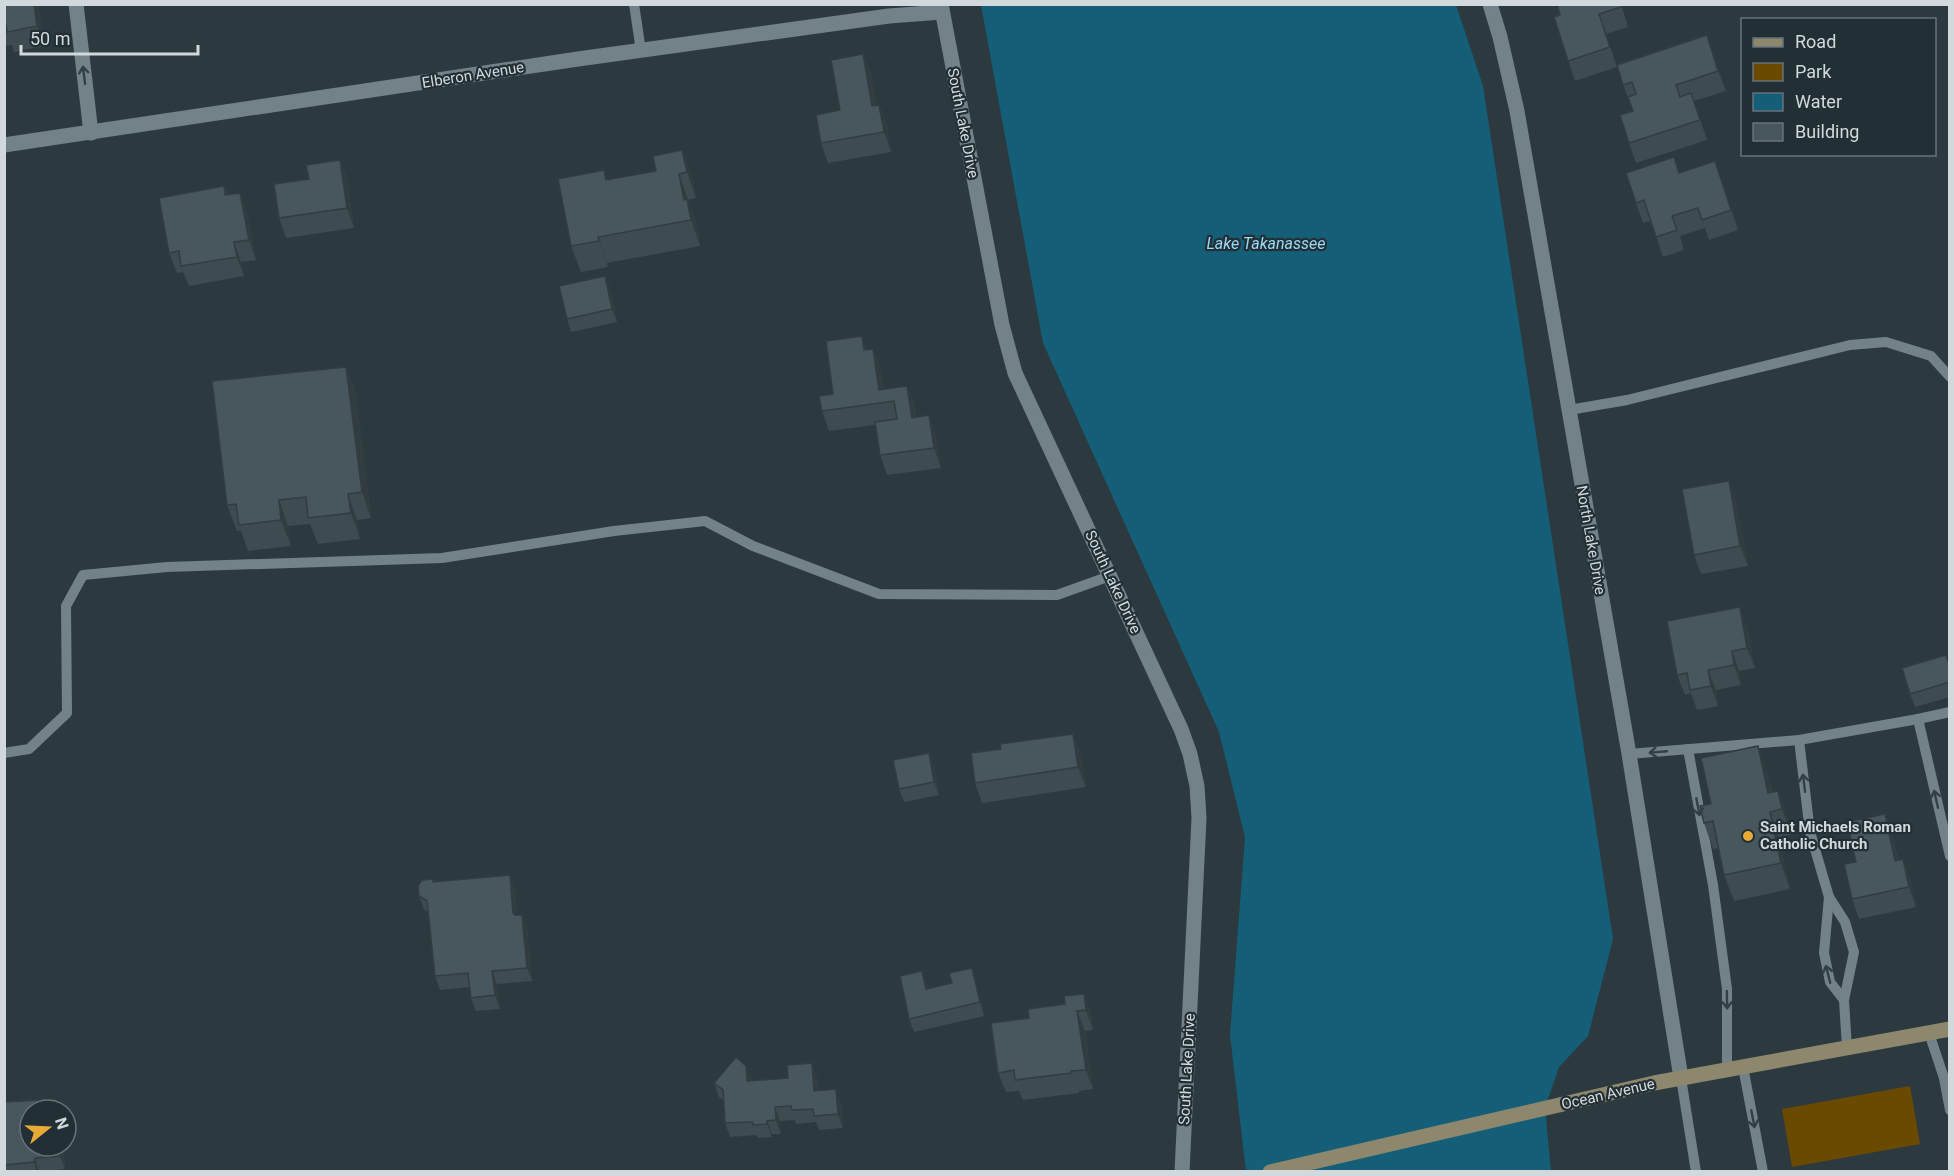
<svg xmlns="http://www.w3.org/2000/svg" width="1954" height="1176" viewBox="0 0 1954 1176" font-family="Roboto,sans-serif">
	<rect width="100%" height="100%" fill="#2c3a40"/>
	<!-- green -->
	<polygon fill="#6a4900" points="1910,1086 1920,1144 1792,1167 1782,1109"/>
	<!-- water -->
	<polygon fill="#155e78" points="981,5 1456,5 1483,86 1613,939 1588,1036 1559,1067 1545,1108 1551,1171 1246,1171 1230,1035 1245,837 1219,732 1043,343"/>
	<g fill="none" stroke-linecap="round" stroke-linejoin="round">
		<!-- lane -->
		<g stroke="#738289" stroke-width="10">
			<polyline points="634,4 641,51"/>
			<polyline points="1569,410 1627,400 1850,345 1886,342 1931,356 1950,377"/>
			<polyline points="1950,712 1918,719 1950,856"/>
			<polyline points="1799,740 1810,832 1829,897 1824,953 1830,982 1844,1000 1847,1048"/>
			<polyline points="1688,749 1713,885 1727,989 1727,1070"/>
			<polyline points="4,753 29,749 67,713 66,606 83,575 167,567 442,558 614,531 705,521 753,546 879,594 1057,595 1110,576"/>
			<polyline points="1629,754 1799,740 1918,719"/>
			<polyline points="1829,897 1845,922 1854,952 1844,1000"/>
			<polyline points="1929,1033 1944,1078 1950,1110"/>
			<polyline points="1743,1067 1763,1172"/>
			<polyline points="1681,1078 1696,1172"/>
		</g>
		<!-- street -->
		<g stroke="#738289" stroke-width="15">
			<polyline points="76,4 91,133"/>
			<polyline points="941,4 1002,325 1015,373 1181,729 1190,754 1197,786 1199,818 1182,1172"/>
			<polyline points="1490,4 1500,37 1517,111 1629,754 1681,1078"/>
			<polyline points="4,145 578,59 889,16 942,12"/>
		</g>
		<!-- secondary -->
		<polyline stroke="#8c876d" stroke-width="15" points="1270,1172 1654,1083 1950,1029"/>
	</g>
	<!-- wall -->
	<g fill="#3e4b50">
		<polygon points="4,4 38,4 45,46 14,52 12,45 4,46"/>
		<polygon points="1621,4 1628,27 1606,34 1617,67 1575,81 1554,17"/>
		<polygon points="1707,35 1726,91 1694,101 1707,140 1636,163 1629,143 1633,111 1623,85"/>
		<polygon points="863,54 871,74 876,105 879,105 887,125 891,152 828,163 821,143 840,110"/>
		<polygon points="682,150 692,176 696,198 688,200 697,225 700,246 607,263 608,267 581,272 571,246 656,171"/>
		<polygon points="340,160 347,180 354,228 286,238 279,218 309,179"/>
		<polygon points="1679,173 1722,181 1738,230 1709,240 1705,228 1680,236 1684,250 1663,257 1651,221 1643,223 1636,203"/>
		<polygon points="224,186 227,195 240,193 247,213 256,260 241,262 244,276 189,286 183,272 177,273 169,253"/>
		<polygon points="605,276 610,289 617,322 571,332 567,319"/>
		<polygon points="873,349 881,369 883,389 907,386 915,406 916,417 936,435 941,468 887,475 880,455 875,425 829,431 822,411 833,394 867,350"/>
		<polygon points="346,367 356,393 371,518 357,520 360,539 318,544 310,524 288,526 291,546 248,551 241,531 237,531 227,505"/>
		<polygon points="1736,501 1748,566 1701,574 1694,555"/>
		<polygon points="1747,627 1755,668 1739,671 1741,685 1716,690 1718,706 1697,710 1691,693 1685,695 1677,675"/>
		<polygon points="1950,667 1950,697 1915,707 1910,694"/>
		<polygon points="1081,754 1086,787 982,803 975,783"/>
		<polygon points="934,766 939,795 904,802 899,789"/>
		<polygon points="1767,772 1772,793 1778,791 1787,817 1791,835 1779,838 1790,889 1734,901 1724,875 1718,848 1713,849 1704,823 1711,804"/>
		<polygon points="1885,814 1892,834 1898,860 1903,859 1910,879 1916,907 1859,919 1852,899 1856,862"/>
		<polygon points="434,882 515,888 517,915 527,928 532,981 497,984 500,1009 476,1011 471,998 470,987 440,990 435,976 428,912 424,909 419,896"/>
		<polygon points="972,968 976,981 984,1016 914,1032 909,1019 927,984 928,988 952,983"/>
		<polygon points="1084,994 1091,1014 1093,1030 1085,1031 1093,1089 1079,1091 1079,1093 1023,1100 1019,1091 1006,1092 998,1073 1029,1018 1065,1004"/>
		<polygon points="746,1066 751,1081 817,1076 818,1090 841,1102 843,1128 819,1130 816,1122 796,1124 795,1120 780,1121 781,1134 772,1134 772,1137 758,1138 756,1135 730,1137 725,1123 724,1101 719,1097 714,1083"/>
		<polygon points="56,1099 60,1110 30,1110 30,1146 63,1146 65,1169 39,1172 4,1172 4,1102"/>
	</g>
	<!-- shaded-wall -->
	<g fill="#323d41">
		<polygon points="34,4 38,4 45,46 37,26"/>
		<polygon points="1707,35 1714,55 1726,91 1718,71"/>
		<polygon points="863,54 871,74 880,126 872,106"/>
		<polygon points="879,105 887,125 891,152 884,132"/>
		<polygon points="682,150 692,176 696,198 687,172"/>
		<polygon points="340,160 347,180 354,228 347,208"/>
		<polygon points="679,174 697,225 700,246 684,200"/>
		<polygon points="240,193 247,213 256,260 249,240"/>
		<polygon points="598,237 607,263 608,267 599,241"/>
		<polygon points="234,242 241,262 244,276 237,257"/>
		<polygon points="605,276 610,289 617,322 612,309"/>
		<polygon points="862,336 869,356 864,350"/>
		<polygon points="873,349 881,369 885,403 879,390"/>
		<polygon points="346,367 356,393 371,518 362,492"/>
		<polygon points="907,386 915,406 919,438 912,418"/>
		<polygon points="929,415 936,435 941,468 934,448"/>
		<polygon points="1729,481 1736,501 1748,566 1740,546"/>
		<polygon points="348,494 357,520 360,539 351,513"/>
		<polygon points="279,500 288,526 291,546 281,520"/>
		<polygon points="1740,607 1747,627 1755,668 1747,648"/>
		<polygon points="1732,651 1739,671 1741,685 1734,665"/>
		<polygon points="1708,670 1716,690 1718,706 1711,686"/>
		<polygon points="1073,734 1081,754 1086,787 1078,767"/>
		<polygon points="1758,746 1767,772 1775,810 1768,793"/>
		<polygon points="929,753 934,766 939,795 934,782"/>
		<polygon points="1778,791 1787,817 1791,835 1782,809"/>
		<polygon points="1770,812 1779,838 1790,889 1781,863"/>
		<polygon points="1885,814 1892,834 1902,881 1895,861"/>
		<polygon points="1903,859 1910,879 1916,907 1909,887"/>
		<polygon points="510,875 515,888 518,926 513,913"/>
		<polygon points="522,915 527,928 532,981 527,968"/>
		<polygon points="972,968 976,981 984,1016 980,1002"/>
		<polygon points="492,971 497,984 500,1009 495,995"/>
		<polygon points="922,971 927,984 931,1002 926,989"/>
		<polygon points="1084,994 1091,1014 1093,1030 1086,1010"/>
		<polygon points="1077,1011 1085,1031 1093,1089 1086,1070"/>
		<polygon points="812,1063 817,1076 819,1104 814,1091"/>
		<polygon points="746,1066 751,1079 752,1094 747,1081"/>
		<polygon points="836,1089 841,1102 843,1128 838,1114"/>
		<polygon points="56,1099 60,1110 57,1110"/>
		<polygon points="775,1107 780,1121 781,1134 776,1120"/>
		<polygon points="767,1121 772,1134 772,1137 767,1124"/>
		<polygon points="59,1146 63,1146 65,1169 60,1156"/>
		<polygon points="35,1158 39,1172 37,1172 34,1162"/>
	</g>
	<!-- building -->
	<g fill="#48575d" stroke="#323d41" stroke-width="1.5">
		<polygon points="4,4 34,4 37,26 7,32 6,25 4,25"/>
		<polygon points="1557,4 1620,4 1621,7 1599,14 1610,47 1568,61 1554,17 1560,15"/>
		<polygon points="1707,35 1718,71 1676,85 1680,97 1691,93 1700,120 1629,143 1620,115 1633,111 1628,97 1636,94 1632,82 1623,85 1617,65"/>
		<polygon points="863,54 872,106 879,105 884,132 821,143 816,115 840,110 831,60"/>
		<polygon points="682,150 687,172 679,174 684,200 687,199 691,220 598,237 599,241 571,246 558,179 604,170 606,180 656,171 653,156"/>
		<polygon points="1674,157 1679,173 1715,161 1731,210 1702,220 1698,208 1672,216 1677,230 1656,237 1644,200 1636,203 1626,173"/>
		<polygon points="340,160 347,208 279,218 274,184 309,179 306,165"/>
		<polygon points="224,186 225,195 240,193 249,240 234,242 237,257 181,266 179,251 169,253 159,198"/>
		<polygon points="605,276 612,309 567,319 559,286"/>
		<polygon points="862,336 864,350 873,349 879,390 907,386 912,418 929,415 934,448 880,455 875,422 897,419 894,401 822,411 819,396 833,394 826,341"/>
		<polygon points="346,367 362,492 348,494 351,513 308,518 306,497 279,500 281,520 239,525 236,504 227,505 212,381"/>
		<polygon points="1729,481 1740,546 1694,555 1682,489"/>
		<polygon points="1740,607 1747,648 1732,651 1734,665 1708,670 1711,686 1690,690 1687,673 1677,675 1667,621"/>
		<polygon points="1946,655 1950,667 1950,682 1910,694 1902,668"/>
		<polygon points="1073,734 1078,767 975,783 971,753 1001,749 1000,744"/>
		<polygon points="1758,746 1768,793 1778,791 1782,809 1770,812 1781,863 1724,875 1713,821 1704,823 1700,806 1711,804 1701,758"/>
		<polygon points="929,753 934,782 899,789 893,760"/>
		<polygon points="1885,814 1895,861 1903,859 1909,887 1852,899 1844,864 1856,862 1847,822"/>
		<polygon points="510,875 513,913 515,915 522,915 527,968 492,971 495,995 471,998 468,973 435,976 427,901 419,896 418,886 422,880 433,879 433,882"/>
		<polygon points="972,968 980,1002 909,1019 900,976 922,971 926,989 952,983 949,973"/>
		<polygon points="1084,994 1086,1010 1077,1011 1086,1070 1071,1071 1072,1073 1015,1080 1014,1070 998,1073 991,1023 1029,1018 1028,1009 1065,1004 1064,996"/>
		<polygon points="736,1057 746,1066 747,1081 788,1078 787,1065 812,1063 814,1091 836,1089 838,1114 814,1116 813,1109 792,1110 791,1106 775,1107 776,1120 767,1121 767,1124 753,1125 752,1122 725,1123 723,1090 714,1083"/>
		<polygon points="56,1099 57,1110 30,1110 30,1146 59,1146 60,1156 35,1158 34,1162 4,1165 4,1102"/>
	</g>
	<!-- one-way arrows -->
	<defs><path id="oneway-shaft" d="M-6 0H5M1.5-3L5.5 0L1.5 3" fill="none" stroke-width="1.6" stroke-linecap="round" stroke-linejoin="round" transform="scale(1.5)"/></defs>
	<g stroke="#324046">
		<use href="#oneway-shaft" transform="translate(84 75) rotate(-97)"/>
		<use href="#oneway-shaft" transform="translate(1658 752) rotate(175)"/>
		<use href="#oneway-shaft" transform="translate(1804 783) rotate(-97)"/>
		<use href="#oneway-shaft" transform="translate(1936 799) rotate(-103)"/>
		<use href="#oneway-shaft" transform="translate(1698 807) rotate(79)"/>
		<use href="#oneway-shaft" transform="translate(1828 974) rotate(-104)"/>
		<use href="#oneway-shaft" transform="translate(1727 1000) rotate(89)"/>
		<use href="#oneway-shaft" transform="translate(1753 1119) rotate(79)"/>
	</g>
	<!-- markers -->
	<circle fill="#e8ab37" stroke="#222f35" stroke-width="2" cx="1748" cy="836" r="6"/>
	<g text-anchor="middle" stroke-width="4.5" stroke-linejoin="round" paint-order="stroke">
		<!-- street labels -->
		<g font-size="15" fill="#d1d9dd" stroke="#222f35">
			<text transform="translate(473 75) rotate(-9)" y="5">Elberon Avenue</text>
			<text transform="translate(963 123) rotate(79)" y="5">South Lake Drive</text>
			<text transform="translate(1591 540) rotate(80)" y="5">North Lake Drive</text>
			<text transform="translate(1113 582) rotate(65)" y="5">South Lake Drive</text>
			<text transform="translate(1187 1069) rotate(-87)" y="5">South Lake Drive</text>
			<text transform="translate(1608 1094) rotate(-13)" y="5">Ocean Avenue</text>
		</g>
		<!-- poi labels -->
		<g font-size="15" font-weight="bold" fill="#d1d9dd" stroke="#222f35" text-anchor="start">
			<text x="1760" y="832">Saint Michaels Roman<tspan x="1760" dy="17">Catholic Church</tspan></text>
		</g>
		<!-- water labels -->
		<g font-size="16" font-style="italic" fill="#98daf7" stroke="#222f35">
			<text x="1266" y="249">Lake Takanassee</text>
		</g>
	</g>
	<!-- border -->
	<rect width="1954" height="1176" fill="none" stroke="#d1d9dd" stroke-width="12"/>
	<!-- legend -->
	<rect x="1741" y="18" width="195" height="138" fill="#222f35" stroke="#687378" stroke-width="1.5"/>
	<rect x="1753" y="38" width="30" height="9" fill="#8c876d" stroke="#687378" stroke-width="1.5"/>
	<text x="1795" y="48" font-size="18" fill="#d1d9dd">Road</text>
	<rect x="1753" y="63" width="30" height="18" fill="#6a4900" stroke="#687378" stroke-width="1.5"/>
	<text x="1795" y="78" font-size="18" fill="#d1d9dd">Park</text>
	<rect x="1753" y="93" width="30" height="18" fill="#155e78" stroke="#687378" stroke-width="1.5"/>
	<text x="1795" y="108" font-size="18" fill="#d1d9dd">Water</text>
	<rect x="1753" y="123" width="30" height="18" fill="#48575d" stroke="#687378" stroke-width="1.5"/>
	<text x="1795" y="138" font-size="18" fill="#d1d9dd">Building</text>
	<!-- north arrow -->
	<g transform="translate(48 1128) rotate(72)"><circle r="28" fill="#222f35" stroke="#687378" stroke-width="1.5"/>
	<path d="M0-4.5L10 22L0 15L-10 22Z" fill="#e8ab37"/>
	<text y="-9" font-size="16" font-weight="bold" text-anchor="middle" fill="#d1d9dd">N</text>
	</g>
	<!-- scale -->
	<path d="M21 45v9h177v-9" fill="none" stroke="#d1d9dd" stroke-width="3"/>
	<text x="30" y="45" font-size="18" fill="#d1d9dd" stroke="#222f35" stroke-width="4.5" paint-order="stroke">50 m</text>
</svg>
